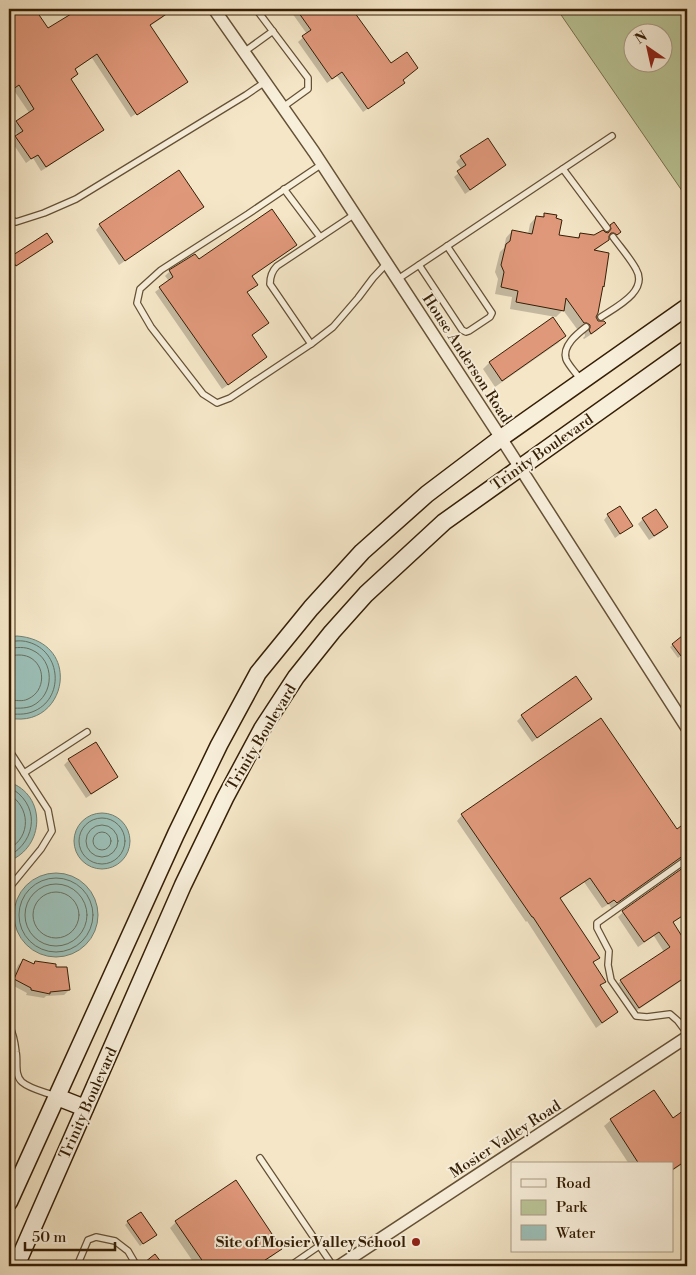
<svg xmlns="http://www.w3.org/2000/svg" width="696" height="1275" viewBox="0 0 696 1275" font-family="'Libre Bodoni',serif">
	<rect width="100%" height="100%" fill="#f4e6c7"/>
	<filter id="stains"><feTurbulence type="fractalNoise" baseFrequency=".004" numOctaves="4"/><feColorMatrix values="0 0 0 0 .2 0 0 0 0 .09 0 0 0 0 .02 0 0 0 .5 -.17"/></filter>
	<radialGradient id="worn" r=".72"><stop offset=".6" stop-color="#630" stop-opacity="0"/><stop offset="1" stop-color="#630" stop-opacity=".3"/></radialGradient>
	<!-- green -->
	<path fill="#bac597" stroke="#78724e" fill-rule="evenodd" d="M557 9H687V198ZM634 32H664V62H634Z"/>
	<!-- water -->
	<g fill="#9cbfb7" stroke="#737f70">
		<path d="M17 636C84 641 67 730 9 718V637Z"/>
		<path d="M9 782C47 795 45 847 9 861Z"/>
		<circle cx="102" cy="841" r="28"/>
		<circle cx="56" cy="915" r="42"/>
	</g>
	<!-- shadow -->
	<g fill="#0003">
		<polygon points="9,9 34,9 48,30 77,9 164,9 166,13 162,18 150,26 183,84 131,117 132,119 92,58 74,70 77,74 70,80 102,129 98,134 41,171 33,158 26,163 12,142 18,136 12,127 17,122 30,114 13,89 9,92"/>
		<polygon points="296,9 351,9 391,65 417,68 402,80 399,87 363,112 337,76 327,83 298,42 307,34 292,13"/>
		<polygon points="461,157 505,165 500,170 465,194 454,177 462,170 456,162"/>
		<polygon points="198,211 119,265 96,230 100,225"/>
		<polygon points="545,214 558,236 576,239 581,234 595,237 604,233 611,226 620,232 613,238 610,240 608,239 601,246 594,251 595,317 598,322 604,323 598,330 584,339 583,338 585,336 584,331 580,328 577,329 563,310 556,317 510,309 512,297 495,294 498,279 495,272 500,252 504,248 506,238 512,231 528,234 530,224 536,217 541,218"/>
		<polygon points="47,235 51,242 46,246 10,270 9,267 9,260 11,258"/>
		<polygon points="296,244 291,249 251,277 257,285 246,293 267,323 251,336 266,357 261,362 222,389 155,292 169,281 165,276 170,271 199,261"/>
		<polygon points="552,319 565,336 558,343 495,387 483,369 489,363"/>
		<polygon points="608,515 631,525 626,530 615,538 604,520"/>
		<polygon points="643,519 666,527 662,532 649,540 638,524"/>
		<polygon points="686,635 687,636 687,651 678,658 670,647"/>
		<polygon points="576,678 586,703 532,742 517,721 522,716"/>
		<polygon points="69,760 117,776 112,781 86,798 64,765"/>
		<polygon points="462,815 677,830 680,828 687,837 687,913 672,923 683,940 687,937 687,977 633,1013 615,986 621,981 664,952 654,936 638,947 618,917 623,912 686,867 686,862 680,859 611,908 609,904 602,908 584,882 560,899 598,958 592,964 604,981 599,986 617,1012 611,1017 596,1028 527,921 526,922 457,821"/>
		<polygon points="23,961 32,965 35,962 69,990 64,995 46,996 44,998 26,995 27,993 10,984 18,965"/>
		<polygon points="654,1091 673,1119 687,1110 687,1161 672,1171 672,1164 629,1164 604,1126 611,1120"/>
		<polygon points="128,1222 152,1237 140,1246 125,1225"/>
		<polygon points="176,1222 280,1249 274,1255 257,1266 196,1266 170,1228"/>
	</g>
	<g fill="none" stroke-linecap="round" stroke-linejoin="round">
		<!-- shore -->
		<g stroke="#686f5e" stroke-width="1">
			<path d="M9 642C15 641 21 640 28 642 62 651 65 700 32 712 24 715 17 714 9 714"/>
			<path d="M9 648C17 648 24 646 32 650 55 660 55 695 32 706 24 709 17 708 9 708"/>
			<path d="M9 656C16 655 22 654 29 657 46 665 46 691 28 699 22 702 16 700 9 700"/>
			<path d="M9 787C40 803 38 840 9 856"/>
			<path d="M9 794C30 807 32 836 9 849"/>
			<circle cx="102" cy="841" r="23"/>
			<circle cx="102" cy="841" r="16"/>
			<circle cx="102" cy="841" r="9"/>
			<circle cx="56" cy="915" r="37"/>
			<circle cx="56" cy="915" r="31"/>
			<circle cx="56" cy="915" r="23"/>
		</g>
	</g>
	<!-- building -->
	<g fill="#e0987b" stroke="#351f06">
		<polygon points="9,9 35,9 48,28 71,14 70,12 74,9 174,9 150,25 188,82 137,115 97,54 75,69 78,74 71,79 104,130 46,167 38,155 31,159 15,136 23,131 16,121 34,109 19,85 9,92"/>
		<polygon points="296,9 352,9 391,63 407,52 418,68 403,80 405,83 368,109 342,72 332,79 302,36 311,30"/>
		<polygon points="488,138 506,165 470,190 457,171 466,165 460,156"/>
		<polygon points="179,170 204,207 125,261 99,224"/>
		<polygon points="272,209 297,245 252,276 258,285 247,292 269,323 252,335 267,357 228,385 159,287 173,277 169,270 195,254 199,259"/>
		<polygon points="544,213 557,215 556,218 562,220 559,235 579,238 580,233 594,235 603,230 605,232 608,233 611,229 610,225 614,222 621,232 617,235 614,233 611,233 609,236 609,240 594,250 609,253 604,287 603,286 598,313 596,317 598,321 604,321 606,323 591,334 589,330 590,328 590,325 587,323 584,323 566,298 564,311 516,302 518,291 501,287 504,272 501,265 506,244 510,241 512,230 532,234 536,216 544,217"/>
		<polygon points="47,233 53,242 16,266 10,257"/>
		<polygon points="553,317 566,336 502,381 489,362"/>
		<polygon points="620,506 633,526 620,534 607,514"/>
		<polygon points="656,509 668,527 654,536 642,518"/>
		<polygon points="687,632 687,651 681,656 672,644"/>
		<polygon points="576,676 592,699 537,738 521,715"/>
		<polygon points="601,718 677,829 681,826 687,835 687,854 684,855 617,903 614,900 608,904 590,878 560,898 600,958 593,962 606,982 600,985 618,1012 602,1023 533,917 532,917 461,814"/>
		<polygon points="96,742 118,777 91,794 68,759"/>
		<polygon points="687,865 687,913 673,922 683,938 687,936 687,976 639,1008 620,980 670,947 659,932 644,942 622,911"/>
		<polygon points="23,959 34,964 35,961 56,964 56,967 67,967 70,990 50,992 50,994 31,990 31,988 14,979"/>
		<polygon points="654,1090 673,1118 687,1108 687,1160 672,1170 672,1164 639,1164 610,1119"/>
		<polygon points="236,1180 282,1249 256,1266 206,1266 175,1221"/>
		<polygon points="141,1212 157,1235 143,1244 127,1221"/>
		<polygon points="155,1254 164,1266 140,1266"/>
	</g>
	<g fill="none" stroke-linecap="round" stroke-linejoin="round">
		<defs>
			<g id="service">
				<polyline points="256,9 308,78 308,89 283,107"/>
				<polyline points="244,52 273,31"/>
				<polyline points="322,164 248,214 161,270 140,289 137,303 151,327 203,394 217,403 230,398 311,344 333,327 358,298 373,278 387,263"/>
				<polyline points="563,169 607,228"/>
				<polyline points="284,189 320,237"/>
				<polyline points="9,219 16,222 44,213 76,199 246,95 265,82"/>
				<polyline points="419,265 462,330 466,332 469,331 490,317 492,313 447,246"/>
				<polyline points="398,279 612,136"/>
				<path d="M601 317C616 307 649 291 636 269 630 258 621 248 613 237"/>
				<path d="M311 344 270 284C270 277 272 271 277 266L355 214"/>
				<path d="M580 379C577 374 568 365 566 359 562 346 577 334 586 327"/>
				<polyline points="9,750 48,810 52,831 41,849 9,888"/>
				<polyline points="24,773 87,732"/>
				<polyline points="687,859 597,923 597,928 609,951 608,965 611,980 636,1016 647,1017 670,1014 678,1021 687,1033"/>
				<path d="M9 1025C13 1033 15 1043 16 1052 18 1061 14 1075 22 1082 30 1089 45 1092 55 1096"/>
				<polyline points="260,1158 333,1266"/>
				<polyline points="77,1266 88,1240 96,1237 115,1241 128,1251 135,1263 135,1266"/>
				<polyline points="290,1266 319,1246"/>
			</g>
			<g id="minor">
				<polyline points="214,9 314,152 501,438 687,728"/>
				<polyline points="339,1266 687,1037"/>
			</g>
			<g id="secondary">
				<polyline points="57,1097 85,1108"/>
				<polyline points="9,1202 176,834 219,745 258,673 311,608 362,552 427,494 501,438 687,307"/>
				<polyline points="16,1266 183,885 225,798 262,729 296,677 332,632 366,594 444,522 687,349"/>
			</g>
		</defs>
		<!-- service casing -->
		<use href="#service" stroke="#655136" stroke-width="8"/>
		<!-- minor casing -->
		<use href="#minor" stroke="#655136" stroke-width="14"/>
		<!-- secondary casing -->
		<use href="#secondary" stroke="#351f06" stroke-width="19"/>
		<!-- service -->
		<use href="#service" stroke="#f8efdb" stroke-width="5.5"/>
		<!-- minor -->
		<use href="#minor" stroke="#f8efdb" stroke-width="11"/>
		<!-- secondary -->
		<use href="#secondary" stroke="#f8efdb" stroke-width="16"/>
	</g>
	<!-- markers -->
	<circle fill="#8f2418" stroke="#f8efdb" stroke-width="2" cx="416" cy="1242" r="5"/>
	<g text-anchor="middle" stroke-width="4" stroke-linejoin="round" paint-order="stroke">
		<!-- street labels -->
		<g font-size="15" fill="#351f06" stroke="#f8efdb">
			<text transform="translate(467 358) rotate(57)" y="5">House Anderson Road</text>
			<text transform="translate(542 452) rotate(-35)" y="5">Trinity Boulevard</text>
			<text transform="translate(261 737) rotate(-59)" y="5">Trinity Boulevard</text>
			<text transform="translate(88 1103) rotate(-66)" y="5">Trinity Boulevard</text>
			<text transform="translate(505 1139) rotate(-33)" y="5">Mosier Valley Road</text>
		</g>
		<!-- poi labels -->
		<g font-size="15" font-weight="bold" fill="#351f06" stroke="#f8efdb" text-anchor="end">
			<text x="406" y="1247">Site of Mosier Valley School</text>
		</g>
	</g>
	<!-- margin -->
	<rect width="696" height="1275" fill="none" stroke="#f4e6c7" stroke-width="30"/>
	<rect x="10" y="10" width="676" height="1255" fill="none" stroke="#351f06" stroke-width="2.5"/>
	<rect x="15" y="15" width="666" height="1245" fill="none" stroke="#351f06"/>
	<!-- legend -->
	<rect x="511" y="1162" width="162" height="90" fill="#f8efdb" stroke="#aa9c86"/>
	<rect x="521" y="1179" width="25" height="8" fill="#f8efdb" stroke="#aa9c86"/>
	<text x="556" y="1188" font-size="15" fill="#351f06">Road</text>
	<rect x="521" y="1200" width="25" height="15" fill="#bac597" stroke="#aa9c86"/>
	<text x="556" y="1212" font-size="15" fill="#351f06">Park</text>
	<rect x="521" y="1225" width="25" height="15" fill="#9cbfb7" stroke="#aa9c86"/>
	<text x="556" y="1238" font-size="15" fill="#351f06">Water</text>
	<!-- north arrow -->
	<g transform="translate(648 48) rotate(326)"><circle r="24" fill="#f8efdb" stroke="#aa9c86"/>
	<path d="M0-4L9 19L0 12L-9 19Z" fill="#8f2418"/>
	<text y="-8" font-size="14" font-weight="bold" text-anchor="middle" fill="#351f06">N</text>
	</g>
	<!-- scale -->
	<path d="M25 1242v8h90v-8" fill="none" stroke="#351f06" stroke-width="2.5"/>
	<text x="32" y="1242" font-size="15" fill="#351f06" stroke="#f8efdb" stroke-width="4" paint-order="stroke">50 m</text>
	<rect width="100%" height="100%" filter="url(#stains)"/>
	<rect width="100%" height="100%" fill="url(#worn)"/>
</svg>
